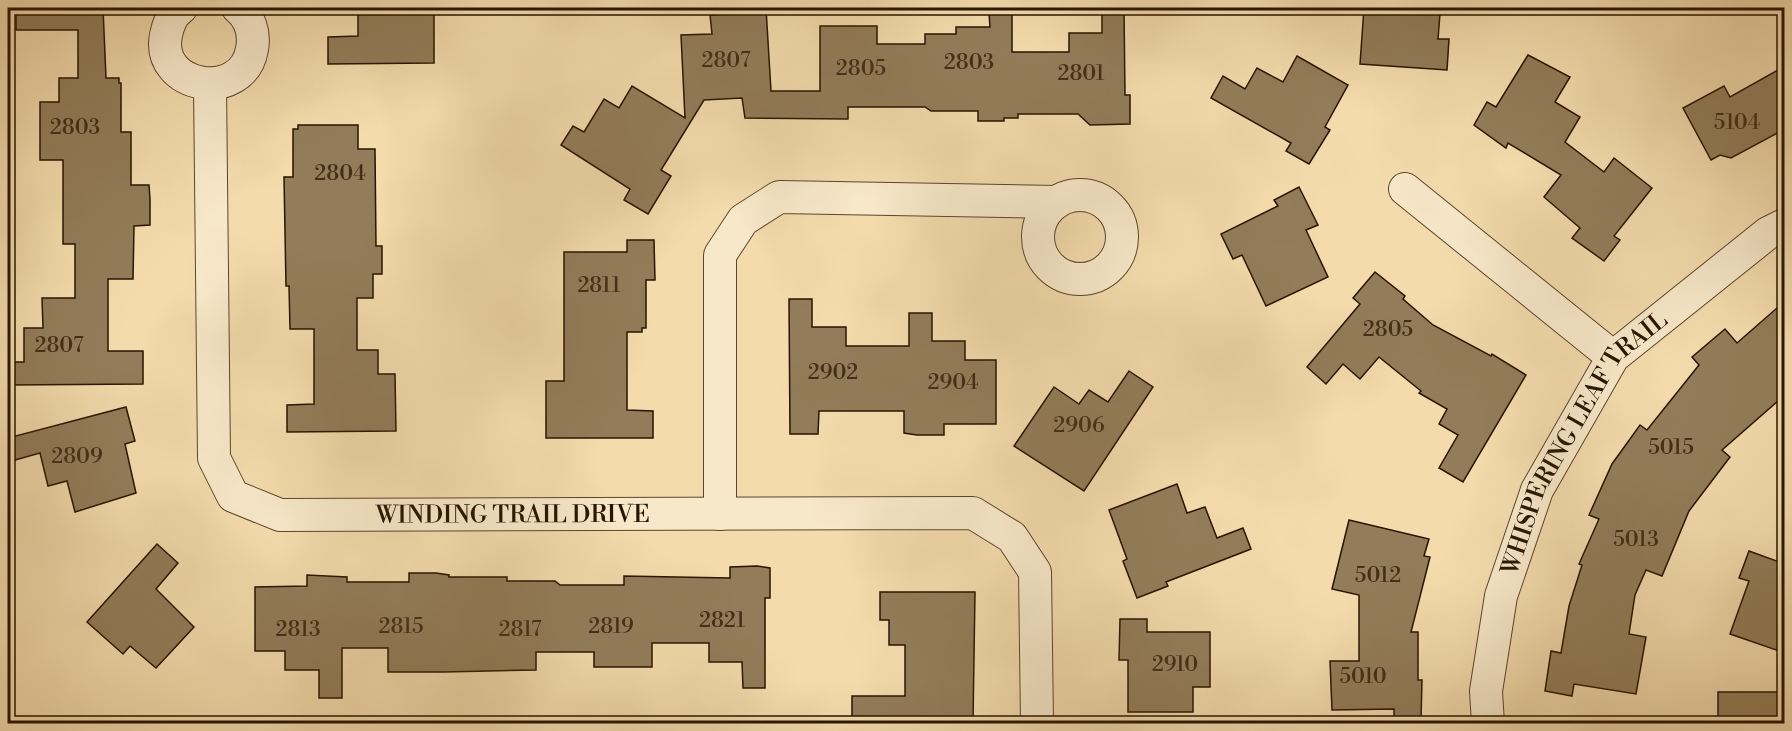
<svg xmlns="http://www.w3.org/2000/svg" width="1792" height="731" viewBox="0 0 1792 731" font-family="'Libre Bodoni',serif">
	<rect width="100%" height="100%" fill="#f3dbac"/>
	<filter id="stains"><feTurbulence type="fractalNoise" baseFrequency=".00333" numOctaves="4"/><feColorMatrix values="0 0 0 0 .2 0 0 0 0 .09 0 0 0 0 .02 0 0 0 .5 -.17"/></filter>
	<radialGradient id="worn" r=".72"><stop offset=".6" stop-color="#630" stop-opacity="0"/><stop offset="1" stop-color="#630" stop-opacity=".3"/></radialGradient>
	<!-- building -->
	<g fill="#927c59" stroke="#281500" stroke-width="1.5">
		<polygon points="16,8 103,8 106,78 119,78 119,83 121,83 121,132 131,132 131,185 149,185 150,199 150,225 134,226 133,279 108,279 108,351 143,351 143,384 8,385 8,362 24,362 24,328 43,328 42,298 75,298 75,244 63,244 63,160 40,160 40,102 59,102 59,78 78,78 78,30 16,30"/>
		<polygon points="363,8 434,8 434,63 328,64 328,37 358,36 358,9"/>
		<polygon points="743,8 766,8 771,91 820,91 820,26 877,26 877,44 925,44 925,34 956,34 956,27 990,27 989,13 1012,13 1012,52 1069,52 1069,33 1102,33 1102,8 1124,8 1125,95 1130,95 1130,124 1090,125 1078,114 1018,114 1018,118 1004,118 1004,121 978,121 978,111 931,111 925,107 848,107 848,119 745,118 742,98 704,100 661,170 671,176 648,214 624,200 630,189 561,145 573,126 584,132 604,99 619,108 632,86 685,118 681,35 712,34 710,15 744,13"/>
		<polygon points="1364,8 1412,8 1412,12 1440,14 1438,39 1449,39 1447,70 1360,64"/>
		<polygon points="1528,55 1570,77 1555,102 1580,117 1565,142 1604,172 1614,158 1652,188 1614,236 1620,240 1604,261 1572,238 1580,228 1544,197 1561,175 1508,143 1506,148 1474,125 1487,102 1496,107"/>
		<polygon points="1297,56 1348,85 1325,127 1330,130 1309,164 1286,151 1291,143 1211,98 1223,76 1245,89 1257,68 1283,82"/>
		<polygon points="1785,66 1785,129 1731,158 1720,155 1711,160 1683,108 1724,86 1730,97"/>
		<polygon points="298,125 358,125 358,149 375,149 376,246 382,246 382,274 373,274 373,298 357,298 357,350 378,350 378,374 395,374 396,431 287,432 287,405 314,404 314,329 290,329 289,286 286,286 284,177 293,177 293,129 298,129"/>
		<polygon points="1299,187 1318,225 1306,230 1328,277 1266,306 1242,255 1233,259 1221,234 1278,206 1274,200"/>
		<polygon points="627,240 654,240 655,280 646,280 646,328 642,328 642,332 627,332 627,410 653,411 653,438 546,438 546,381 564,381 564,252 627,252"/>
		<polygon points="1375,272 1405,296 1403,299 1433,325 1491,356 1492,354 1526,375 1463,482 1439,468 1458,435 1439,424 1447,409 1419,393 1421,391 1379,357 1360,379 1343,364 1326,384 1307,367 1360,304 1353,298"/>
		<polygon points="789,299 812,299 812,327 846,327 846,346 909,346 909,313 932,313 932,341 965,341 965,360 996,360 996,424 944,424 944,435 917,435 904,433 904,411 819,411 818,434 790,434"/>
		<polygon points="1785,301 1785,395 1722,450 1730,457 1689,511 1662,576 1646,570 1635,595 1629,634 1646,637 1636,694 1574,684 1572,696 1545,691 1551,651 1561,653 1569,606 1582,565 1579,564 1599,519 1589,515 1612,464 1640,425 1647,430 1699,365 1692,357 1725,329 1737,343"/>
		<polygon points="1129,371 1153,387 1084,491 1014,446 1054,387 1079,404 1089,390 1108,402"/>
		<polygon points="126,407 135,441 125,444 136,493 75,512 67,481 48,486 40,453 8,462 8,438"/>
		<polygon points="1177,484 1187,513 1205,507 1217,538 1243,528 1251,549 1166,582 1168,586 1137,598 1123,561 1127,559 1109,510"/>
		<polygon points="1349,520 1429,539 1424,556 1430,557 1411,632 1418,632 1418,680 1422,680 1421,719 1394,719 1394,709 1332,710 1330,661 1359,661 1359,595 1332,589"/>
		<polygon points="157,544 178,563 156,589 194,627 156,668 130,646 123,654 87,622"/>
		<polygon points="1749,551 1785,564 1785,653 1730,634 1749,581 1739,578"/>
		<polygon points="757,566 770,568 770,598 765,598 765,688 743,688 742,662 709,662 709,643 652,643 652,667 594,667 594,652 536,652 536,670 444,672 388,672 388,648 342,648 342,698 319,698 319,670 285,670 285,651 255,651 255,587 307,586 307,575 347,577 347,582 409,582 409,573 436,573 449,575 449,577 507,577 507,581 555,581 560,585 624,585 624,576 730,578 730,567"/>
		<polygon points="880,592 975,592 973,723 880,723 880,719 852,719 852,696 905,696 905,645 889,645 889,620 880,620"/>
		<polygon points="1120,619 1147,619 1147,632 1210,632 1210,687 1193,687 1193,712 1128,712 1128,660 1119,660"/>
		<rect x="1718" y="692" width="67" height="31"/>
	</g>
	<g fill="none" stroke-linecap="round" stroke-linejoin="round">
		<defs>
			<g id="minor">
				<path d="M181 8C172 14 168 25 166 35 155 89 243 103 252 49 255 33 250 18 238 8"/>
				<path id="s1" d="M210 85 214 458 233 496 280 515 973 513 1012 537 1035 572 1037 724"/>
				<polyline points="1405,189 1613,357"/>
				<circle cx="1080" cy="237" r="42"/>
				<polyline points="720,514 720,255 743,220 779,197 1057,202"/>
				<path id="s2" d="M1488 724 1486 691 1501 596 1537 490 1613 357 1768 233 1784 225"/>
			</g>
		</defs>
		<!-- minor casing -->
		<use href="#minor" stroke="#5b462b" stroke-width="34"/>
		<!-- minor -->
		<use href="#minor" stroke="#f7e8c9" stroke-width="32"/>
	</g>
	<g text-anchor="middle" stroke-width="5" stroke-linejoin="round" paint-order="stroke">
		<!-- number labels -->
		<g font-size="21" fill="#422f16">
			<text x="726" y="67">2807</text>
			<text x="969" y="69">2803</text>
			<text x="861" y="75">2805</text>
			<text x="1081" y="80">2801</text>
			<text x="1737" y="129">5104</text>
			<text x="75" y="134">2803</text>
			<text x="340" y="180">2804</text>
			<text x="599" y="292">2811</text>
			<text x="1388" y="336">2805</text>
			<text x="59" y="352">2807</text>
			<text x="833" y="379">2902</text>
			<text x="953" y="389">2904</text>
			<text x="1079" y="432">2906</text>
			<text x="1671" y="454">5015</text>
			<text x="77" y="463">2809</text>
			<text x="1636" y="546">5013</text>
			<text x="1378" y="582">5012</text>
			<text x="722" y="627">2821</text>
			<text x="401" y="633">2815</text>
			<text x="611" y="633">2819</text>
			<text x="298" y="636">2813</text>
			<text x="520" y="636">2817</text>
			<text x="1175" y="671">2910</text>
			<text x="1363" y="683">5010</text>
		</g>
		<!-- street labels -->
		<g font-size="24" fill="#281500" stroke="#f7e8c9">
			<text dy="8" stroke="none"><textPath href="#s2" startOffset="306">WHISPERING LEAF TRAIL</textPath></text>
			<text dy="8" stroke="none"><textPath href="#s1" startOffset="699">WINDING TRAIL DRIVE</textPath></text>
		</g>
	</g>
	<!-- margin -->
	<rect width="1792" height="731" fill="none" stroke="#f3dbac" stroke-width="30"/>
	<rect x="9" y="9" width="1774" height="713" fill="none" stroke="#281500" stroke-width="3"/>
	<rect x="15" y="15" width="1762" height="701" fill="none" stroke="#281500" stroke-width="1.5"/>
	<rect width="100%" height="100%" filter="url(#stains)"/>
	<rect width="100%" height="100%" fill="url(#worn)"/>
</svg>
